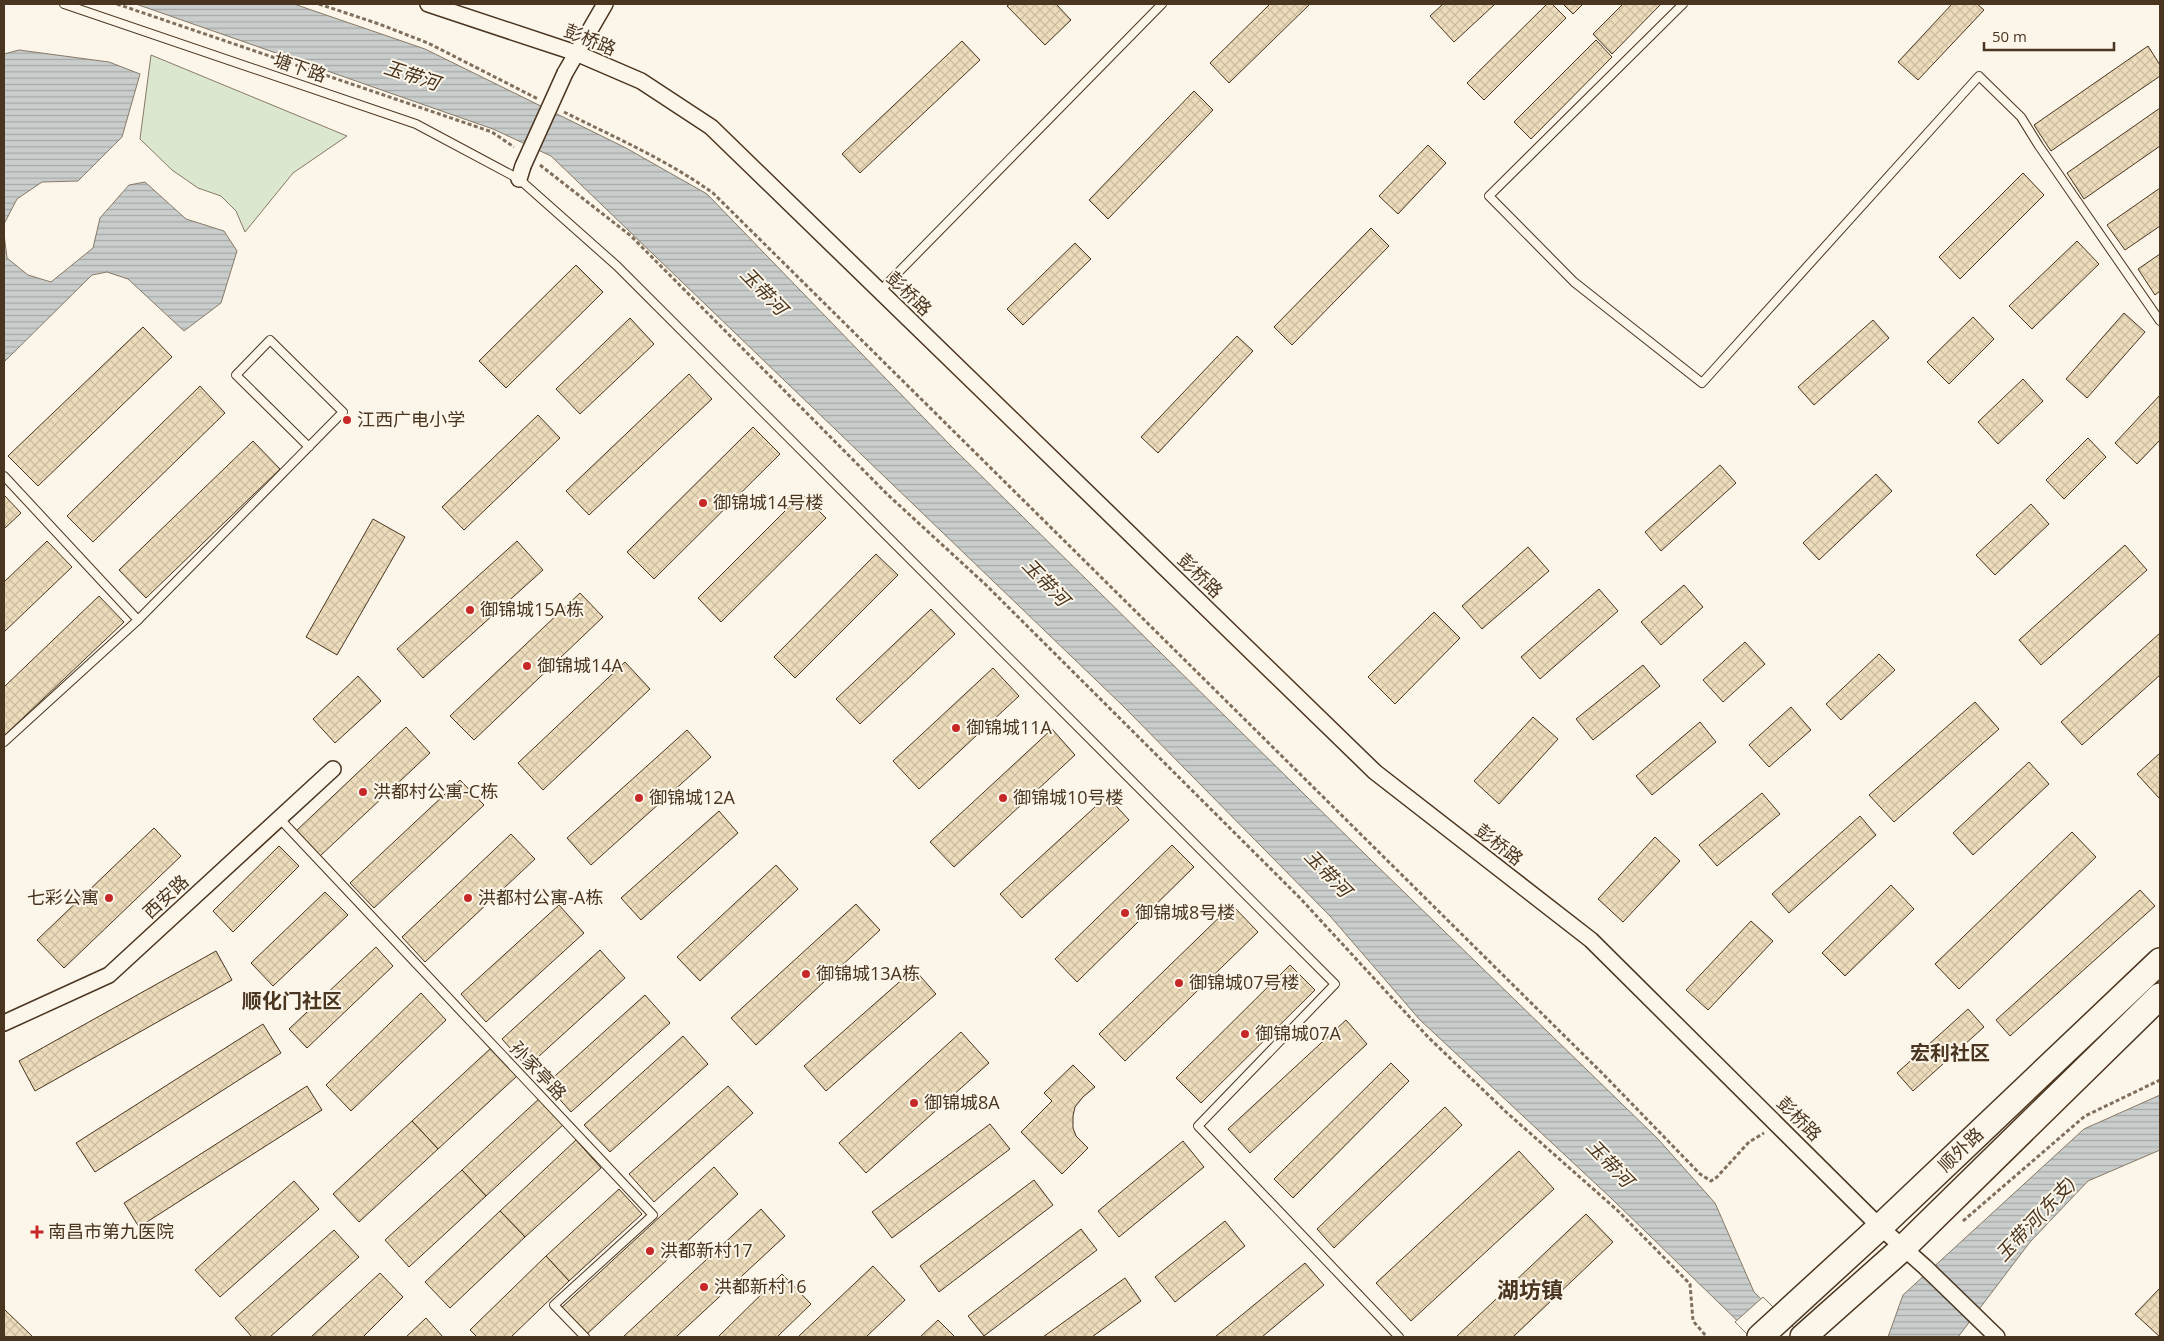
<svg xmlns="http://www.w3.org/2000/svg" width="2164" height="1341" viewBox="0 0 2164 1341" font-family="'Open Sans','Noto Sans SC',sans-serif">
	<defs>
		<pattern id="water-rules" width="6" height="5" patternUnits="userSpaceOnUse" patternTransform="scale(1.25)"><rect width="6" height="5" fill="#c9cecd"/><path d="M0 2.5h6" fill="none" stroke="#a5a8a6"/></pattern>
		<pattern id="building-cross-hatch" width="8" height="8" patternUnits="userSpaceOnUse" patternTransform="scale(1.25)"><rect width="8" height="8" fill="#ecdcbc"/><path d="M0 0l8 8M0 8l8-8" fill="none" stroke="#ccbda1"/></pattern>
	</defs>
	<rect width="100%" height="100%" fill="#fbf6e9"/>
	<!-- green -->
	<polygon fill="#dce7d0" stroke="#887966" points="151,55 347,136 293,173 245,232 236,211 221,196 198,188 172,170 140,139"/>
	<!-- water -->
	<g fill="url(#water-rules)" stroke="#887966">
		<polygon points="136,4 294,4 425,49 626,148 707,194 952,447 1371,860 1658,1139 1715,1203 1754,1292 1800,1337 1754,1337 1612,1199 1420,1020 1330,916 1123,706 551,156 493,129"/>
		<polygon points="19,50 109,62 140,74 122,137 78,181 42,182 17,199 4,224 4,54"/>
		<polygon points="145,182 186,219 224,231 237,251 221,303 184,331 128,279 107,272 92,275 4,362 4,234 7,258 28,275 51,282 93,248 100,218 129,185"/>
		<polygon points="2160,1095 2160,1150 2088,1181 2030,1242 1958,1337 1888,1337 1903,1295 2084,1129"/>
	</g>
	<!-- pier -->
	<polygon fill="#fbf6e9" stroke="#887966" points="1763,1297 1801,1335 1802,1337 1750,1337 1735,1322"/>
	<!-- building -->
	<g fill="url(#building-cross-hatch)" stroke="#4a3520">
		<polygon points="1010,4 1056,4 1071,20 1045,45 1007,6"/>
		<polygon points="1270,4 1310,4 1229,83 1210,63"/>
		<polygon points="1443,4 1495,4 1454,42 1430,16"/>
		<polygon points="1547,4 1552,4 1566,18 1484,100 1467,83"/>
		<polygon points="1563,4 1583,4 1573,14"/>
		<polygon points="1623,4 1661,4 1612,54 1593,34"/>
		<polygon points="1952,4 1977,4 1984,10 1918,80 1898,62"/>
		<polygon points="1596,40 1612,57 1531,139 1514,122"/>
		<polygon points="962,41 980,60 860,173 842,154"/>
		<polygon points="2148,46 2160,65 2160,76 2051,151 2034,125"/>
		<polygon points="1194,91 1213,110 1108,219 1089,200"/>
		<polygon points="2160,108 2160,146 2084,199 2067,173"/>
		<polygon points="1428,145 1446,163 1398,214 1379,196"/>
		<polygon points="2023,173 2044,195 1960,279 1939,257"/>
		<polygon points="2160,188 2160,226 2125,250 2107,225"/>
		<polygon points="1371,228 1389,246 1292,345 1274,327"/>
		<polygon points="2077,241 2099,264 2032,329 2009,306"/>
		<polygon points="1075,243 1091,259 1023,325 1007,309"/>
		<polygon points="2160,254 2160,291 2155,295 2138,269"/>
		<polygon points="576,265 603,292 506,388 479,361"/>
		<polygon points="2124,313 2145,332 2087,398 2066,379"/>
		<polygon points="1973,317 1994,339 1949,384 1927,362"/>
		<polygon points="630,318 654,344 580,414 556,389"/>
		<polygon points="1873,320 1889,338 1814,405 1798,387"/>
		<polygon points="143,327 172,357 38,486 8,456"/>
		<polygon points="1237,336 1253,351 1158,453 1141,437"/>
		<polygon points="689,374 712,399 589,515 566,491"/>
		<polygon points="2023,379 2043,401 1998,444 1978,422"/>
		<polygon points="200,386 225,413 93,542 67,516"/>
		<polygon points="2160,395 2160,440 2137,464 2115,443"/>
		<polygon points="538,415 560,438 464,530 442,507"/>
		<polygon points="753,427 780,454 654,579 627,552"/>
		<polygon points="2088,438 2106,457 2064,499 2046,480"/>
		<polygon points="253,441 280,469 146,598 119,570"/>
		<polygon points="1720,465 1736,483 1661,551 1645,532"/>
		<polygon points="1876,474 1892,491 1819,560 1803,543"/>
		<polygon points="802,494 826,518 721,622 698,598"/>
		<polygon points="4,495 21,513 4,529"/>
		<polygon points="2031,504 2049,524 1995,575 1976,555"/>
		<polygon points="373,519 405,537 337,655 306,637"/>
		<polygon points="47,541 72,567 4,632 4,582"/>
		<polygon points="517,541 543,570 423,678 397,649"/>
		<polygon points="2125,545 2147,570 2041,665 2019,640"/>
		<polygon points="1528,547 1549,571 1482,629 1462,606"/>
		<polygon points="876,554 898,575 795,678 774,657"/>
		<polygon points="1684,585 1703,607 1661,645 1641,622"/>
		<polygon points="1599,589 1618,611 1540,679 1521,657"/>
		<polygon points="580,593 603,617 474,740 450,716"/>
		<polygon points="99,596 124,622 4,736 4,687"/>
		<polygon points="931,609 955,634 860,724 836,699"/>
		<polygon points="1434,612 1460,638 1395,704 1368,677"/>
		<polygon points="2160,633 2160,675 2082,745 2061,722"/>
		<polygon points="1745,642 1765,664 1723,702 1703,680"/>
		<polygon points="1879,654 1895,670 1841,720 1826,704"/>
		<polygon points="625,662 650,689 543,790 518,763"/>
		<polygon points="1643,665 1660,686 1593,740 1576,719"/>
		<polygon points="993,668 1019,696 919,789 893,761"/>
		<polygon points="358,676 381,701 335,743 313,719"/>
		<polygon points="1975,702 1999,729 1894,822 1869,795"/>
		<polygon points="1791,707 1811,730 1769,767 1749,745"/>
		<polygon points="1533,717 1558,739 1499,804 1474,781"/>
		<polygon points="1700,722 1716,742 1652,795 1636,776"/>
		<polygon points="406,727 430,753 320,856 296,831"/>
		<polygon points="1052,729 1075,755 954,867 930,842"/>
		<polygon points="687,730 711,757 591,865 567,838"/>
		<polygon points="2160,753 2160,797 2159,798 2137,774"/>
		<polygon points="2029,762 2049,784 1973,855 1953,833"/>
		<polygon points="460,780 484,805 374,908 350,883"/>
		<polygon points="1762,793 1780,814 1717,866 1699,845"/>
		<polygon points="1107,796 1129,820 1022,918 1000,894"/>
		<polygon points="719,811 738,833 641,920 621,898"/>
		<polygon points="1860,816 1876,835 1789,913 1772,894"/>
		<polygon points="154,828 181,856 64,968 37,940"/>
		<polygon points="2072,832 2096,857 1959,989 1935,964"/>
		<polygon points="511,834 535,859 425,962 402,937"/>
		<polygon points="1655,837 1680,861 1623,922 1598,899"/>
		<polygon points="1172,845 1194,867 1077,982 1055,959"/>
		<polygon points="279,846 299,866 233,932 213,911"/>
		<polygon points="776,865 798,889 700,981 677,957"/>
		<polygon points="1891,885 1914,909 1845,976 1822,953"/>
		<polygon points="2140,890 2155,906 2010,1036 1996,1020"/>
		<polygon points="325,892 348,915 273,986 251,963"/>
		<polygon points="856,904 880,930 756,1045 731,1018"/>
		<polygon points="559,905 584,933 486,1022 461,994"/>
		<polygon points="1232,905 1258,932 1125,1061 1099,1034"/>
		<polygon points="1751,921 1773,941 1708,1010 1686,990"/>
		<polygon points="376,947 393,966 307,1048 289,1029"/>
		<polygon points="600,950 625,978 527,1067 502,1039"/>
		<polygon points="216,951 232,980 35,1091 19,1061"/>
		<polygon points="1290,965 1315,990 1201,1103 1176,1078"/>
		<polygon points="914,969 936,994 826,1091 804,1066"/>
		<polygon points="421,993 446,1020 351,1111 326,1085"/>
		<polygon points="645,995 670,1023 571,1112 546,1084"/>
		<polygon points="1968,1009 1984,1027 1913,1091 1897,1073"/>
		<polygon points="1346,1020 1367,1044 1250,1153 1228,1129"/>
		<polygon points="263,1024 281,1053 95,1172 76,1143"/>
		<polygon points="961,1032 989,1063 866,1173 839,1143"/>
		<polygon points="683,1036 708,1064 610,1152 584,1125"/>
		<polygon points="491,1048 517,1076 438,1149 412,1121"/>
		<polygon points="1391,1063 1409,1081 1293,1198 1274,1179"/>
		<polygon points="1073,1065 1095,1087 1083,1097 1075,1107 1073,1116 1073,1128 1076,1136 1088,1148 1062,1174 1021,1132 1052,1101 1044,1093"/>
		<polygon points="307,1086 322,1110 139,1227 124,1203"/>
		<polygon points="728,1086 753,1113 654,1202 629,1174"/>
		<polygon points="541,1097 565,1123 486,1196 462,1170"/>
		<polygon points="1445,1107 1462,1125 1334,1248 1317,1229"/>
		<polygon points="412,1121 438,1149 359,1222 333,1194"/>
		<polygon points="990,1124 1010,1149 892,1238 872,1212"/>
		<polygon points="576,1140 601,1168 525,1237 500,1211"/>
		<polygon points="1183,1141 1204,1167 1119,1237 1098,1211"/>
		<polygon points="1519,1151 1554,1189 1411,1321 1376,1283"/>
		<polygon points="714,1167 738,1194 586,1335 561,1308"/>
		<polygon points="462,1170 486,1196 409,1267 385,1240"/>
		<polygon points="1034,1180 1053,1205 939,1292 920,1266"/>
		<polygon points="294,1181 319,1209 220,1297 195,1270"/>
		<polygon points="619,1189 642,1214 569,1281 546,1256"/>
		<polygon points="761,1209 785,1236 676,1337 623,1337"/>
		<polygon points="500,1211 525,1237 450,1308 425,1282"/>
		<polygon points="1586,1214 1613,1242 1513,1337 1456,1337"/>
		<polygon points="1225,1221 1245,1246 1175,1302 1155,1277"/>
		<polygon points="1081,1229 1097,1250 984,1336 968,1316"/>
		<polygon points="334,1230 359,1257 270,1337 252,1337 235,1318"/>
		<polygon points="546,1256 569,1281 511,1337 477,1337 470,1330"/>
		<polygon points="1305,1263 1324,1285 1262,1337 1215,1337"/>
		<polygon points="873,1266 905,1300 866,1337 798,1337"/>
		<polygon points="380,1273 403,1297 363,1337 311,1337"/>
		<polygon points="782,1274 811,1304 777,1337 718,1337"/>
		<polygon points="1125,1278 1141,1301 1092,1337 1043,1337"/>
		<polygon points="2160,1288 2160,1337 2135,1314"/>
		<polygon points="4,1309 33,1337 4,1337"/>
		<polygon points="426,1318 443,1337 406,1337"/>
		<polygon points="938,1320 955,1337 920,1337"/>
	</g>
	<g fill="none" stroke-linecap="round" stroke-linejoin="round">
		<defs>
			<g id="lane">
				<polyline points="64,4 416,124 519,179 617,266 1335,984 1198,1126 1399,1337"/>
				<polyline points="1683,4 1489,196 1574,282 1702,383 1979,76 2021,117 2039,146 2160,321"/>
				<polyline points="880,291 1162,4"/>
				<polyline points="4,476 138,620 4,742"/>
				<polyline points="138,620 343,412 270,340 236,375 309,447"/>
				<polyline points="279,818 653,1215 554,1305 585,1337"/>
			</g>
			<g id="street">
				<polyline points="428,4 576,53 641,81 711,127 1375,772 1591,940 1880,1227 1925,1267 1997,1337"/>
				<polyline points="565,73 605,4"/>
				<polyline points="519,179 523,166"/>
				<polyline points="4,1023 109,975 333,769"/>
			</g>
			<g id="primary">
				<polyline points="1760,1337 1880,1227 2160,961"/>
				<polyline points="1803,1337 1903,1248 2160,996"/>
			</g>
		</defs>
		<!-- lane casing -->
		<use href="#lane" stroke="#4a3520" stroke-width="10"/>
		<!-- street casing -->
		<use href="#street" stroke="#4a3520" stroke-width="18"/>
		<!-- primary casing -->
		<use href="#primary" stroke="#4a3520" stroke-width="28"/>
		<!-- path -->
		<g stroke="#7f6f5c" stroke-width="3" stroke-dasharray="4 2.5" stroke-linecap="butt">
			<polyline points="117,4 492,132 514,147"/>
			<polyline points="319,4 379,24 428,43 538,99"/>
			<path d="M564 112C614 137 667 160 713 193L1605 1076 1700 1174 1711 1181 1717 1177 1749 1142 1764 1133"/>
			<polyline points="540,165 631,236 888,495 985,584 1300,898 1428,1037 1505,1111 1617,1210 1690,1284 1693,1321 1707,1337"/>
			<polyline points="1963,1221 2085,1116 2160,1080"/>
		</g>
		<!-- lane -->
		<use href="#lane" stroke="#fbf6e9" stroke-width="8"/>
		<!-- street -->
		<use href="#street" stroke="#fbf6e9" stroke-width="15"/>
		<!-- primary -->
		<use href="#primary" stroke="#fbf6e9" stroke-width="25"/>
		<defs>
			<polyline id="street-bridge" points="523,166 565,73"/>
		</defs>
		<!-- street-bridge casing -->
		<use href="#street-bridge" stroke="#4a3520" stroke-width="18" stroke-linecap="butt"/>
		<!-- street-bridge -->
		<use href="#street-bridge" stroke="#fbf6e9" stroke-width="15"/>
	</g>
	<!-- markers -->
	<g fill="#c62828" stroke="#fbf6e9" stroke-width="2">
		<circle cx="347" cy="420" r="5"/>
		<circle cx="703" cy="503" r="5"/>
		<circle cx="470" cy="610" r="5"/>
		<circle cx="527" cy="666" r="5"/>
		<circle cx="956" cy="728" r="5"/>
		<circle cx="363" cy="792" r="5"/>
		<circle cx="639" cy="798" r="5"/>
		<circle cx="1003" cy="798" r="5"/>
		<circle cx="109" cy="898" r="5"/>
		<circle cx="468" cy="898" r="5"/>
		<circle cx="1125" cy="913" r="5"/>
		<circle cx="806" cy="974" r="5"/>
		<circle cx="1179" cy="983" r="5"/>
		<circle cx="1245" cy="1034" r="5"/>
		<circle cx="914" cy="1103" r="5"/>
		<path d="M34.5 1224.5h5v5h5v5h-5v5h-5v-5h-5v-5h5z"/>
		<circle cx="650" cy="1251" r="5"/>
		<circle cx="704" cy="1287" r="5"/>
	</g>
	<g text-anchor="middle" stroke-width="4" stroke-linejoin="round" paint-order="stroke">
		<!-- street labels -->
		<g font-size="18" fill="#4a3520" stroke="#fbf6e9">
			<text transform="translate(590 40) rotate(22)" y="6">彭桥路</text>
			<text transform="translate(300 68) rotate(19)" y="6">塘下路</text>
			<text transform="translate(909 294) rotate(44)" y="6">彭桥路</text>
			<text transform="translate(1200 576) rotate(44)" y="6">彭桥路</text>
			<text transform="translate(1499 845) rotate(38)" y="6">彭桥路</text>
			<text transform="translate(166 897) rotate(-43)" y="6">西安路</text>
			<text transform="translate(538 1071) rotate(47)" y="6">孙家亭路</text>
			<text transform="translate(1799 1119) rotate(45)" y="6">彭桥路</text>
			<text transform="translate(1961 1150) rotate(-44)" y="6">顺外路</text>
		</g>
		<!-- poi labels -->
		<g font-size="18" fill="#4a3520" stroke="#fbf6e9" text-anchor="start">
			<text x="357" y="426">江西广电小学</text>
			<text x="713" y="509">御锦城14号楼</text>
			<text x="480" y="616">御锦城15A栋</text>
			<text x="537" y="672">御锦城14A</text>
			<text x="966" y="734">御锦城11A</text>
			<text x="373" y="798">洪都村公寓-C栋</text>
			<text x="649" y="804">御锦城12A</text>
			<text x="1013" y="804">御锦城10号楼</text>
			<text x="99" y="904" text-anchor="end">七彩公寓</text>
			<text x="478" y="904">洪都村公寓-A栋</text>
			<text x="1135" y="919">御锦城8号楼</text>
			<text x="816" y="980">御锦城13A栋</text>
			<text x="1189" y="989">御锦城07号楼</text>
			<text x="1255" y="1040">御锦城07A</text>
			<text x="924" y="1109">御锦城8A</text>
			<text x="48" y="1238">南昌市第九医院</text>
			<text x="660" y="1257">洪都新村17</text>
			<text x="714" y="1293">洪都新村16</text>
		</g>
		<!-- water labels -->
		<g font-size="19" font-style="italic" fill="#4a3520" stroke="#fbf6e9">
			<text transform="translate(412 75) rotate(18)" y="7">玉带河</text>
			<text transform="translate(764 291) rotate(46)" y="7">玉带河</text>
			<text transform="translate(1046 582) rotate(46)" y="7">玉带河</text>
			<text transform="translate(1328 873) rotate(46)" y="7">玉带河</text>
			<text transform="translate(1610 1163) rotate(46)" y="7">玉带河</text>
			<text transform="translate(2035 1219) rotate(-47)" y="7">玉带河(东支)</text>
		</g>
		<!-- quarter labels -->
		<g font-size="20" font-weight="bold" fill="#4a3520" stroke="#fbf6e9">
			<text x="292" y="1008">顺化门社区</text>
			<text x="1950" y="1060">宏利社区</text>
		</g>
		<!-- district labels -->
		<g font-size="22" font-weight="bold" fill="#4a3520" stroke="#fbf6e9">
			<text x="1530" y="1298">湖坊镇</text>
		</g>
	</g>
	<!-- border -->
	<rect width="2164" height="1341" fill="none" stroke="#4a3520" stroke-width="10"/>
	<!-- scale -->
	<path d="M1984 42v8h130v-8" fill="none" stroke="#4a3520" stroke-width="2.5"/>
	<text x="1992" y="42" font-size="15" fill="#4a3520" stroke="#fbf6e9" stroke-width="4" paint-order="stroke">50 m</text>
</svg>
